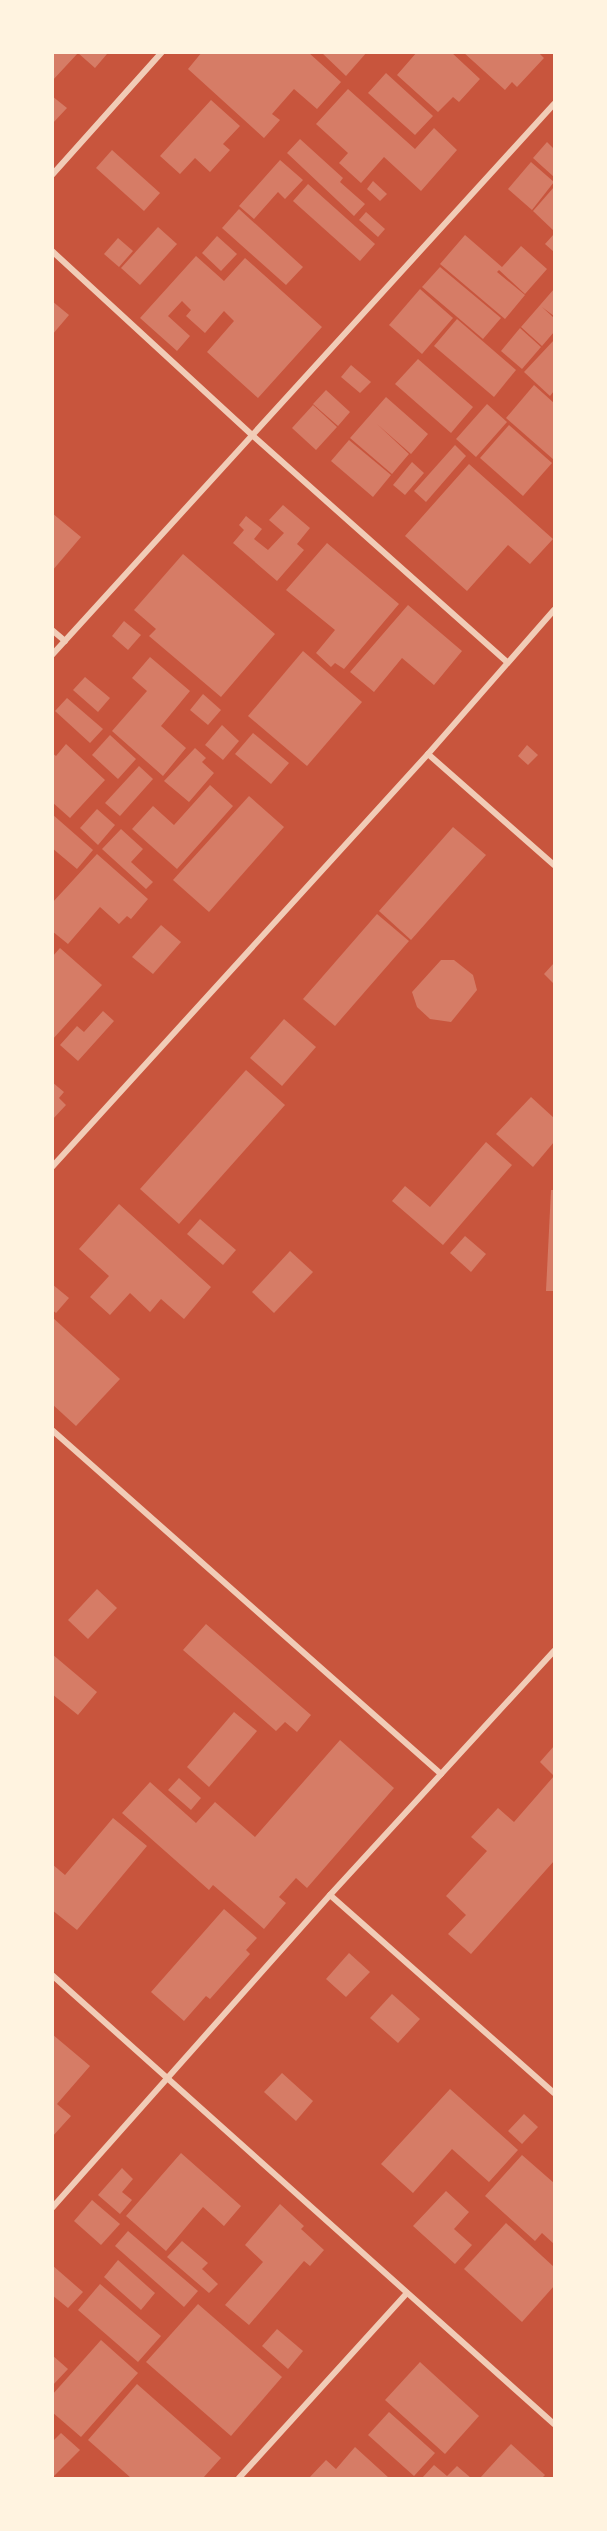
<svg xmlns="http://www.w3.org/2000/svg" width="607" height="2531" viewBox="0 0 607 2531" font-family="'Fira Sans',sans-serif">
	<rect width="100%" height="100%" fill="#c8553d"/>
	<!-- building -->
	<g fill="#d67c66">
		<polygon points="52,52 105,52 107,54 95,68 78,53 52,81"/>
		<polygon points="202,52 308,52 341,82 317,109 294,89 272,114 280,120 264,138 188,69"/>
		<polygon points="321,52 367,52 346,76"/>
		<polygon points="417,52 451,52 480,79 459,102 453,97 438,112 397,75"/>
		<polygon points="463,52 538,52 544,58 517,87 512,82 505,90"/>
		<polygon points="386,73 433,116 415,135 368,93"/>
		<polygon points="348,89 415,149 434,128 457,150 421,191 384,157 361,183 339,163 348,153 316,124"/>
		<polygon points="52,96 67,108 52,124"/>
		<polygon points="211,100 240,126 223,144 230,150 210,172 195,158 180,174 160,156"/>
		<polygon points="300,139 343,178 340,182 365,204 354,216 287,153"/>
		<polygon points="547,142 554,149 554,177 533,158"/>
		<polygon points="112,150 160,193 144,211 96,168"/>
		<polygon points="280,160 303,180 285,199 278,192 254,219 239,206"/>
		<polygon points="531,162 554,182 532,210 508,189"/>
		<polygon points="373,181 387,194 380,201 367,189"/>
		<polygon points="308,184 375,244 360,261 293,201"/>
		<polygon points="554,187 554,231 533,211"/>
		<polygon points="239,209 303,267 286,285 222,228"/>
		<polygon points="366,212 385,229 378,237 359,220"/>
		<polygon points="158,227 177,244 140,285 121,268"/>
		<polygon points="554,234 554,252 545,244"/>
		<polygon points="465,235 502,267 521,246 547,269 525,294 499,270 497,272 525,295 505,319 440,264"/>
		<polygon points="217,236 237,254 221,271 202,253"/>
		<polygon points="118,238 133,251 119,267 104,254"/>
		<polygon points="196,256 224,281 245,258 322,327 258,398 207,352 234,321 224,311 205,333 186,316 191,310 182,301 168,316 190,336 177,351 140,318"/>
		<polygon points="440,267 501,318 483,339 422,287"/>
		<polygon points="420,289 453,318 422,354 389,325"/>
		<polygon points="554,289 554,316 542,307 554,318 554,332 542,346 521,327"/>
		<polygon points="52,301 69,315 52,335"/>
		<polygon points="457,319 516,370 494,397 434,346"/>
		<polygon points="520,328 541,347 522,369 501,351"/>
		<polygon points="554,340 554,391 550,396 524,372"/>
		<polygon points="418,359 473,407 451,433 395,384"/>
		<polygon points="351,365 371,382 360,393 341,377"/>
		<polygon points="534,385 554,403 554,460 506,418"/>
		<polygon points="326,390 350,412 338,426 313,404"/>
		<polygon points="386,397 428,434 411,454 377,424 409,454 392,474 350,438"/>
		<polygon points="487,404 507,422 476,457 456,439"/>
		<polygon points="313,405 337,427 316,450 292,428"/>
		<polygon points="509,425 552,463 523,496 480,458"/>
		<polygon points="349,440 391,475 373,497 331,461"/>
		<polygon points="455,445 466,456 426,502 414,491"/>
		<polygon points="412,462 424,473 405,495 393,485"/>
		<polygon points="469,464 553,539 530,564 508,545 467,591 405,536"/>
		<polygon points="283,505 310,528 297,544 304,550 277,581 233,543 244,530 239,525 246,516 262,529 254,539 268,550 284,533 269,520"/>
		<polygon points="52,513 81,537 52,571"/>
		<polygon points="327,543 399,604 344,669 335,663 331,667 316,653 335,630 286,590"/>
		<polygon points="183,554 275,634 221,697 149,636 156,629 134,610"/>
		<polygon points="408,605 462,651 434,685 402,658 374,692 350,672"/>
		<polygon points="124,621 141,635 128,650 112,636"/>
		<polygon points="303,651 362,702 307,766 248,716"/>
		<polygon points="150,657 190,691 161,726 186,748 163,776 112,731 147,691 132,678"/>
		<polygon points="85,677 110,698 98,712 73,690"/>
		<polygon points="203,694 221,710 208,725 190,710"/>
		<polygon points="67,698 103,729 90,743 55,711"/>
		<polygon points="222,725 239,741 223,760 205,745"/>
		<polygon points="253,733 289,763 271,784 235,754"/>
		<polygon points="110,735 136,759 118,779 92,755"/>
		<polygon points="66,744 105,780 70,818 52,802 52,753 56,756"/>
		<polygon points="527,745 538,755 528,765 518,756"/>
		<polygon points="195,748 206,758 202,762 214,773 189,802 164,781"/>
		<polygon points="139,766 153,779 120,816 105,803"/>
		<polygon points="210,785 233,806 177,869 132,829 153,806 174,825"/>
		<polygon points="249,796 284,827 209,912 173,880"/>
		<polygon points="97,809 115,825 98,845 80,828"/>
		<polygon points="52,814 93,850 77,869 52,848"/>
		<polygon points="453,827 486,855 411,940 379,911"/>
		<polygon points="121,829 143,849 131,862 153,882 146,889 102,849"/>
		<polygon points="97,854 148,899 131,919 127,916 119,924 100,907 68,944 52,931 52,903"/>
		<polygon points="377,914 409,941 335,1026 303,999"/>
		<polygon points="161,925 181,942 153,974 132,957"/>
		<polygon points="60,948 102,985 52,1040 52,957"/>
		<polygon points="441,960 454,960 473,975 477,990 451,1022 430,1019 417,1007 412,992"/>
		<polygon points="554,963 554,984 544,974"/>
		<polygon points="103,1011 114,1021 78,1061 60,1045 77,1026 84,1032"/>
		<polygon points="284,1019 316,1047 282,1086 250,1058"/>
		<polygon points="246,1070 285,1105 179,1224 140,1189"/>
		<polygon points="52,1082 64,1092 59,1098 66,1105 52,1120"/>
		<polygon points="531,1097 554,1118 554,1142 533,1167 496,1134"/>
		<polygon points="486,1142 512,1165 443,1245 392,1201 405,1186 430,1207"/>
		<polygon points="551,1190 554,1190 554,1291 546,1291"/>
		<polygon points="119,1204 211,1287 184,1319 161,1299 150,1312 130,1293 110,1315 90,1297 109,1276 79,1249"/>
		<polygon points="200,1219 236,1250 223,1265 187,1234"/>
		<polygon points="465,1236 486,1254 471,1272 450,1253"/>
		<polygon points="290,1251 313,1272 274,1313 252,1292"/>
		<polygon points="52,1284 69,1298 56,1313 52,1310"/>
		<polygon points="52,1317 120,1379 76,1426 52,1404"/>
		<polygon points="97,1589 117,1608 88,1639 68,1620"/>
		<polygon points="206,1624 311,1715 297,1732 285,1722 276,1731 183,1650"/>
		<polygon points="52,1654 97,1692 78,1715 52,1694"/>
		<polygon points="234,1712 257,1731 209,1787 187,1767"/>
		<polygon points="340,1740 394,1788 307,1888 296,1878 279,1897 286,1903 264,1929 213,1885 209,1890 122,1813 150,1782 196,1823 215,1802 255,1837"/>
		<polygon points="554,1746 554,1861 471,1954 448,1934 466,1915 446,1896 487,1851 471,1837 498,1808 514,1822 554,1776 540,1762"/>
		<polygon points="179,1778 201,1798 191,1810 168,1790"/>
		<polygon points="113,1818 147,1846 77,1930 52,1910 52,1864 65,1875"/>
		<polygon points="224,1909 257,1938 246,1950 250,1954 210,1999 206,1996 184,2021 151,1992"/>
		<polygon points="349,1953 370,1972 346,1997 326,1979"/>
		<polygon points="392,1994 420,2019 398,2043 370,2018"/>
		<polygon points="52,2034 90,2066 57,2104 71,2116 52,2137"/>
		<polygon points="282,2073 313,2101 296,2121 264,2092"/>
		<polygon points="450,2089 518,2150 489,2182 452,2149 413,2193 381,2164"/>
		<polygon points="524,2114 538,2127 522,2144 508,2131"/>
		<polygon points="181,2153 241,2206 224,2226 203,2207 166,2251 126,2216"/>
		<polygon points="522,2155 554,2183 554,2244 542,2233 535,2241 485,2196"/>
		<polygon points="122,2168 133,2179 122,2192 132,2200 120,2214 98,2195"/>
		<polygon points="446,2191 469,2212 454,2229 472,2245 455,2264 413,2226"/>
		<polygon points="92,2200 120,2224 101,2245 74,2221"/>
		<polygon points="280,2204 304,2226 301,2229 324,2250 310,2266 304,2261 249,2325 225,2305 263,2262 245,2245"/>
		<polygon points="506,2223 554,2267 554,2286 522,2322 464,2269"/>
		<polygon points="128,2231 198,2291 184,2307 115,2246"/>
		<polygon points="182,2241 208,2263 202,2269 218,2284 209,2293 167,2257"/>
		<polygon points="118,2260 155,2293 141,2310 104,2277"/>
		<polygon points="52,2265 83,2292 68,2308 52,2295"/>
		<polygon points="100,2284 161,2336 138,2362 78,2310"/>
		<polygon points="198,2304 282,2377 231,2436 146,2362"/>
		<polygon points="277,2329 303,2351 288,2369 262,2346"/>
		<polygon points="101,2340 138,2373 81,2437 52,2412 52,2395"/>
		<polygon points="52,2355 68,2369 52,2386"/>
		<polygon points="420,2362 479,2416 445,2454 385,2400"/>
		<polygon points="137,2384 221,2458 203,2478 131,2478 88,2440"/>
		<polygon points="389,2412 435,2453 414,2476 368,2435"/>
		<polygon points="61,2433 80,2450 52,2478 52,2442"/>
		<polygon points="511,2444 545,2475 542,2478 480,2478"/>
		<polygon points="355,2447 389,2478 309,2478 326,2460 336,2469"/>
		<polygon points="434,2465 447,2476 457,2466 471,2478 422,2478"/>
	</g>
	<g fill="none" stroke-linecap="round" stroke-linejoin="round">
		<!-- minor -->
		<g stroke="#f1ccb7" stroke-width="6">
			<polyline points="52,175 162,52"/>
			<polyline points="52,251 252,435 507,662"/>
			<polyline points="52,630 65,641"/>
			<polyline points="52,655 554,104"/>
			<polyline points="428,754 554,865"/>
			<polyline points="52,1167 428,754 554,610"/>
			<polyline points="52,1430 441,1774"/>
			<polyline points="330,1895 554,2093"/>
			<polyline points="52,1975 554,2424"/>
			<polyline points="52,2208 330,1895 554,1651"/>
			<polyline points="239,2478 407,2293"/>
		</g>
	</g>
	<!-- border -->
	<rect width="607" height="2531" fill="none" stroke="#fff3e0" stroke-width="108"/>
</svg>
